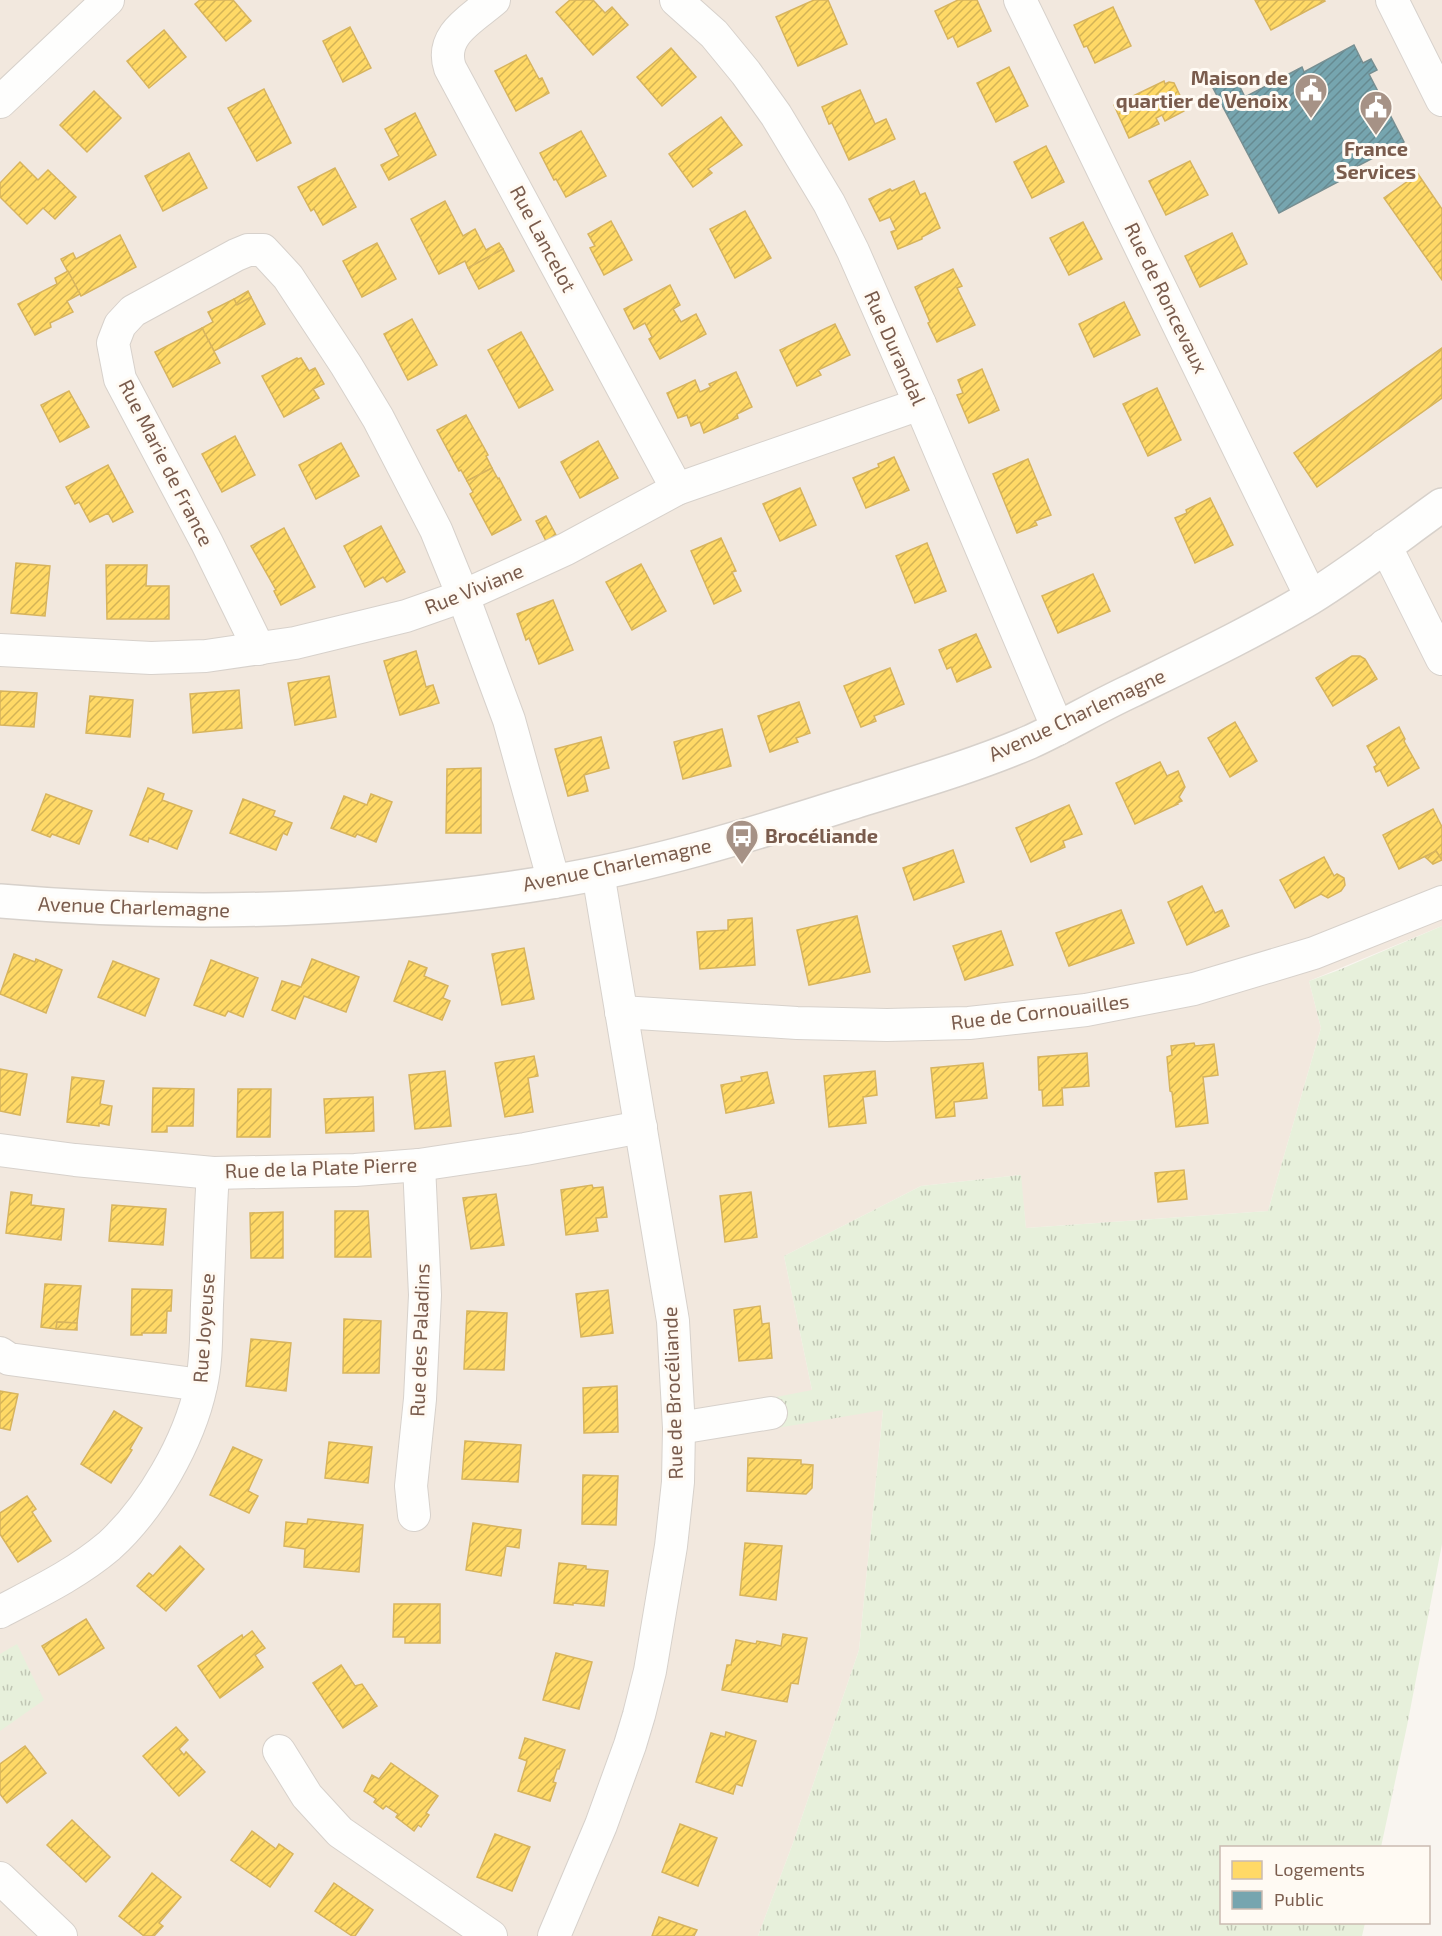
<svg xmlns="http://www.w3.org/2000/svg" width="1442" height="1936" viewBox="0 0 1442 1936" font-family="'Exo 2',sans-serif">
	<defs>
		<pattern id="grass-tufts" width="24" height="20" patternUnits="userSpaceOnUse" patternTransform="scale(1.5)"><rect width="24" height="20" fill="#e7f0db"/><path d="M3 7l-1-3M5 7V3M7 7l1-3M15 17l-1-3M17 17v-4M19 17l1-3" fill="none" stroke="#c0c6b4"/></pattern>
		<pattern id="homes-hatch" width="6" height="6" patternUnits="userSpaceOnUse" patternTransform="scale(1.5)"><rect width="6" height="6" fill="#ffd966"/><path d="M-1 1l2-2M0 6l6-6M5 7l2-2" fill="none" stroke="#d3b356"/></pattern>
		<pattern id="public-hatch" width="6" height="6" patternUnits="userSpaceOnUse" patternTransform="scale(1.5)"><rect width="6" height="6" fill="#76a5af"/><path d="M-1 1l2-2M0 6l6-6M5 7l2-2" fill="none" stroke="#668a91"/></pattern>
	</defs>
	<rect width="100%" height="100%" fill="#f9f5f0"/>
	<!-- residential -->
	<polygon fill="#f2e8de" points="0,0 1442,0 1442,926 1309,981 1321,1028 1268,1211 1026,1228 1020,1175 921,1186 784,1256 812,1390 883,1410 859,1650 793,1843 758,1936 0,1936"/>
	<!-- grass -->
	<g fill="url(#grass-tufts)">
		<polygon points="1442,926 1442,1544 1407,1726 1381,1847 1222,1848 1222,1922 1365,1923 1362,1936 758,1936 793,1843 859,1650 883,1410 777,1428 771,1398 812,1390 784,1256 921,1186 1021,1175 1026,1228 1268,1211 1321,1028 1309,981 1339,970"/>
		<polygon points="17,1644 44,1700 0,1731 0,1654"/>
	</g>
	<!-- homes -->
	<g fill="url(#homes-hatch)" stroke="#d7b45e" stroke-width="1.5">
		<polygon points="200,0 233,0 251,21 226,41 195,4"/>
		<polygon points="570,0 593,0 605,13 612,7 628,25 593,55 556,12"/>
		<polygon points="814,0 828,0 847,44 798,66 776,17"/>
		<polygon points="958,0 977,0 991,31 958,47 953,36 948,39 935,11"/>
		<polygon points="1255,0 1324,0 1325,1 1271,30"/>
		<polygon points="1113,7 1131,46 1095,63 1087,46 1084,47 1074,25"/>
		<polygon points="350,27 371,68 343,82 323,41"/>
		<polygon points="164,30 186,57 149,88 127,61"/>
		<polygon points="671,48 696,77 662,106 637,77"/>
		<polygon points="526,55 539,79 542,78 549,93 516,111 495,71"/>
		<polygon points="1009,67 1028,106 996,122 977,83"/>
		<polygon points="1164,81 1165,84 1169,82 1174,83 1185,106 1184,111 1165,121 1162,115 1156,118 1159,124 1129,138 1114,105"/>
		<polygon points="264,89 291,143 257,161 228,108"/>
		<polygon points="860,90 875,124 886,119 895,139 849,160 832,123 829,124 822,107"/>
		<polygon points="94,91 121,118 87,152 60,125"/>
		<polygon points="415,113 436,155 389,180 381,165 399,156 385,129"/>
		<polygon points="721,117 742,145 708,169 712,173 693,187 669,154"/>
		<polygon points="581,131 606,176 566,197 556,179 554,180 540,153"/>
		<polygon points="1046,146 1064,182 1032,198 1014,162"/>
		<polygon points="189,153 207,188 163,211 145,176"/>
		<polygon points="1190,161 1208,195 1166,215 1149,181"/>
		<polygon points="20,162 38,180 48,170 76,197 55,219 43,208 27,224 0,197 0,183"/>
		<polygon points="335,168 356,207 323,225 314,209 311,211 298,187"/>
		<polygon points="1418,174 1442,209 1442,280 1384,198"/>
		<polygon points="914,181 920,195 925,193 940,228 922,237 922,239 898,249 891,232 896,230 890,217 880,221 869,199 890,189 892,191"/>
		<polygon points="445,201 463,236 475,229 486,250 499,243 503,249 468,268 465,261 439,274 411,219"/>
		<polygon points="745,211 771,258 735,278 710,229"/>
		<polygon points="611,221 632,260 604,275 590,248 595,246 588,234"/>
		<polygon points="1083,222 1102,259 1069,275 1050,238"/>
		<polygon points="1232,233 1247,264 1200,287 1185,256"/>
		<polygon points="120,235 136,267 81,296 61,259 73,253 76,259"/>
		<polygon points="377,243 396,279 362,297 343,261"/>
		<polygon points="503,249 514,271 479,289 468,268"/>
		<polygon points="953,269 962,286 957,288 975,325 937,342 928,323 930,322 915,287"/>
		<polygon points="68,271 80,294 67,301 73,312 50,323 51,327 35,335 18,304 57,284 55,278"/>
		<polygon points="670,285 680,305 673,309 681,322 696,314 706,334 660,359 649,339 652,337 645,323 634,329 624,309"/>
		<polygon points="248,291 251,297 237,305 234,299"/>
		<polygon points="251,297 265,324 214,351 202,328 213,322 208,312 234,299 237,305"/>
		<polygon points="1124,302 1140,335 1094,357 1079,324"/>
		<polygon points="412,319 437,365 408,380 384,334"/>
		<polygon points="835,324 850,355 818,370 821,375 797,386 780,350"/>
		<polygon points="202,328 220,363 173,387 155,352"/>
		<polygon points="521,332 553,390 519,408 488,350"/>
		<polygon points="1442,348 1442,398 1317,487 1294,453"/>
		<polygon points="297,358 298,359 301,358 309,371 315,368 324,384 313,389 319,398 284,417 262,376"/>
		<polygon points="982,369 999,410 969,423 957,395 963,393 958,380"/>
		<polygon points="736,372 752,407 737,414 738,418 704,433 700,422 691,426 687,415 678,418 667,393 695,380 700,392 711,387 709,384"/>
		<polygon points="1157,388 1181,440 1148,456 1123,404"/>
		<polygon points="69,391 89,427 60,442 41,405"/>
		<polygon points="466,415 488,455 486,456 492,468 467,481 461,470 459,471 437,430"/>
		<polygon points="235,436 255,475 222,492 202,454"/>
		<polygon points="598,441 618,478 580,498 561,462"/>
		<polygon points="341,443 359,476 316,499 299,465"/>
		<polygon points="894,457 909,490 866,508 853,478 879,467 878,464"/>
		<polygon points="1028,459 1051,515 1035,521 1037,525 1017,533 993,474"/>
		<polygon points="108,465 133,512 113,522 108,513 90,522 79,502 75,504 66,487"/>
		<polygon points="492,468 498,479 499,478 521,520 492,535 470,494 473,492 467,481"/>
		<polygon points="800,488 816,525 780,541 763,504"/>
		<polygon points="1210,498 1233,545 1195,563 1175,518 1187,513 1186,510"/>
		<polygon points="546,516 556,535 546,541 536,521"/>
		<polygon points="381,526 405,572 387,582 383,577 365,587 344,546"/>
		<polygon points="284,528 315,587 281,605 274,591 276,590 251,546"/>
		<polygon points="721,538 736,571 732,572 741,591 714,604 691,551"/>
		<polygon points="927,543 946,591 915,603 896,556"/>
		<polygon points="16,563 50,566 45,616 11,613"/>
		<polygon points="641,564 666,611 632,630 606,582"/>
		<polygon points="106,565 147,565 146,586 169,586 169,619 107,619"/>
		<polygon points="1093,574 1110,611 1058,633 1042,596"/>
		<polygon points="553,600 573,650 539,664 529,638 526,640 517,614"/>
		<polygon points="976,634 991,667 957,682 951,667 947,669 939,650"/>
		<polygon points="416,651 426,687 433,685 439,703 400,715 384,661"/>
		<polygon points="1352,656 1360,656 1365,659 1377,679 1333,706 1316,678"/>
		<polygon points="890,668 904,704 874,716 876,721 861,727 844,686"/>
		<polygon points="329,676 336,717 295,725 288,683"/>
		<polygon points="239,690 242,728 193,733 190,694"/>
		<polygon points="0,691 37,693 34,727 0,725"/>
		<polygon points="90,696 133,700 130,737 86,733"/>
		<polygon points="799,702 810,733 796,738 798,742 770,752 758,716"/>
		<polygon points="1235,722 1257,761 1230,777 1208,738"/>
		<polygon points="1399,727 1405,739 1404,741 1419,768 1388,786 1380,770 1376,772 1374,767 1377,765 1367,746"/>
		<polygon points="722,729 731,766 683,779 674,742"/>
		<polygon points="601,737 609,768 584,775 588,791 568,796 555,749"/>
		<polygon points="1160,762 1167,776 1178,771 1185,787 1179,797 1182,801 1177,803 1178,804 1135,824 1116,783"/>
		<polygon points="481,768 481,833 446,833 447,769"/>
		<polygon points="148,788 164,794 162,800 192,811 177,849 149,838 148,842 130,835"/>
		<polygon points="46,794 92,811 79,844 52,834 50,837 32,830"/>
		<polygon points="371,794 392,802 376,842 357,834 355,837 331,828 344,796 367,805"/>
		<polygon points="243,799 275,811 273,816 292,823 287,835 283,833 276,850 230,833"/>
		<polygon points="1069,805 1082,834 1063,841 1065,847 1031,862 1016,828"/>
		<polygon points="1433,809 1442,827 1442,860 1436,851 1399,869 1383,835"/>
		<polygon points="953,850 964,882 914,900 903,868"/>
		<polygon points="1436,851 1442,860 1433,864 1425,857"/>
		<polygon points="1324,857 1334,876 1337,874 1344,878 1345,885 1341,891 1328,898 1321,894 1295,908 1280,880"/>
		<polygon points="1202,886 1215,913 1222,910 1229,926 1187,945 1168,902"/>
		<polygon points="1121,910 1134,943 1069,966 1056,933"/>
		<polygon points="857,916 870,972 809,985 797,930"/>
		<polygon points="752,918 755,965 700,969 697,932 728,930 728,920"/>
		<polygon points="1001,931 1013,965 965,980 953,946"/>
		<polygon points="524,948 534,999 502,1005 492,954"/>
		<polygon points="14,954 35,962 36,959 62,970 46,1013 0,994"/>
		<polygon points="312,959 359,977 346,1012 304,996 295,1019 272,1010 282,981 301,987"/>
		<polygon points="211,960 258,978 243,1017 228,1011 225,1016 194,1005"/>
		<polygon points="113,961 159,979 145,1016 98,997"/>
		<polygon points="409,961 427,968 424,976 448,986 443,998 450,1001 442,1020 394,1001"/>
		<polygon points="1194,1043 1195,1046 1214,1044 1218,1075 1203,1077 1208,1123 1176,1127 1172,1092 1170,1091 1167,1057 1172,1055 1171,1046"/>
		<polygon points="1087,1053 1089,1086 1062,1088 1063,1105 1043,1106 1042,1090 1039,1090 1038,1057"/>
		<polygon points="534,1056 538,1076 528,1078 533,1112 505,1117 495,1063"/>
		<polygon points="983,1063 987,1098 954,1102 955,1116 936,1118 931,1068"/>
		<polygon points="0,1069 27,1074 20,1115 0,1111"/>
		<polygon points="445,1071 451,1126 415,1129 409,1075"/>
		<polygon points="875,1071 877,1095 863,1097 866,1123 829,1127 824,1076"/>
		<polygon points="767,1072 774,1103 726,1113 721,1085 742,1081 741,1077"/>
		<polygon points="72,1077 104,1081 100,1104 112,1106 109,1125 99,1123 99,1126 67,1122"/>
		<polygon points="153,1088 194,1089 193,1126 167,1126 167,1132 152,1132"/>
		<polygon points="238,1089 271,1089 270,1137 237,1137"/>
		<polygon points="373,1097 374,1131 326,1133 324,1099"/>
		<polygon points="1184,1170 1187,1199 1158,1202 1155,1173"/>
		<polygon points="592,1185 593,1188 603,1187 607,1217 596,1218 598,1231 566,1235 561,1190"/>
		<polygon points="11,1192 32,1195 31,1205 64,1209 61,1240 6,1233"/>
		<polygon points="751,1192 757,1237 725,1242 720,1196"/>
		<polygon points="496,1194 504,1245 471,1249 463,1198"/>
		<polygon points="112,1205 166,1209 163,1245 109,1241"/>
		<polygon points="335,1211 368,1211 371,1257 335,1257"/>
		<polygon points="283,1212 283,1258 251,1258 250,1213"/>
		<polygon points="45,1284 81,1286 77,1323 57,1322 56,1329 41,1327"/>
		<polygon points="132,1289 172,1290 171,1311 167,1311 166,1333 142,1333 142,1335 131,1335"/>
		<polygon points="608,1290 613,1333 581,1337 576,1294"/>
		<polygon points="760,1306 762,1324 769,1323 772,1358 739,1361 734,1310"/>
		<polygon points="467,1311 507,1313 504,1370 464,1369"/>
		<polygon points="344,1319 381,1321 379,1373 343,1373"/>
		<polygon points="57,1322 77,1323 77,1330 56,1329"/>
		<polygon points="251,1339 291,1343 286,1391 246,1386"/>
		<polygon points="617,1386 618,1432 584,1433 583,1388"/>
		<polygon points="0,1391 18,1394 10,1430 0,1428"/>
		<polygon points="114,1411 142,1428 130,1449 132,1450 111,1483 81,1464"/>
		<polygon points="465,1441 521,1445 518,1482 462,1479"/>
		<polygon points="329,1442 372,1447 368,1483 325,1478"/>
		<polygon points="233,1447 262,1460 248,1491 258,1496 249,1513 210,1495"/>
		<polygon points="748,1458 801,1460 801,1464 813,1465 812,1488 806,1494 747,1491"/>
		<polygon points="583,1475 618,1476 616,1525 582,1524"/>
		<polygon points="27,1496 36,1509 32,1512 51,1541 18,1562 0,1534 0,1513"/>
		<polygon points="308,1519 363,1525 359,1572 304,1567 305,1549 284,1546 286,1522 307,1524"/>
		<polygon points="473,1523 521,1530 519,1548 506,1546 501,1576 466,1570"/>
		<polygon points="745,1543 782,1546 776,1600 740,1595"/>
		<polygon points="180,1546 204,1569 166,1611 137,1586 149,1573 153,1576"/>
		<polygon points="559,1563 586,1566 586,1569 608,1571 604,1606 573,1603 573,1605 554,1603"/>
		<polygon points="394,1604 440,1604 440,1643 405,1643 405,1637 393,1637"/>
		<polygon points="86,1619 104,1648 59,1675 42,1646"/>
		<polygon points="252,1631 265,1648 255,1655 263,1667 220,1698 198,1666 242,1635 243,1638"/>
		<polygon points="783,1634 807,1638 798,1684 791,1683 787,1702 722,1690 727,1665 731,1665 736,1640 756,1644 757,1641 781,1646"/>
		<polygon points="556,1653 592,1662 579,1709 543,1700"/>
		<polygon points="341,1665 355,1686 362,1684 377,1706 343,1728 313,1683"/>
		<polygon points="176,1727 188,1740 179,1749 184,1755 186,1752 205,1772 179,1796 143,1756"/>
		<polygon points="726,1732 756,1741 742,1786 736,1784 733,1794 696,1782 711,1733 725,1737"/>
		<polygon points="525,1738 565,1750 559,1769 557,1769 553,1782 556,1783 550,1801 518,1791 527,1761 519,1758"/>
		<polygon points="25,1746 46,1773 7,1803 0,1794 0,1764"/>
		<polygon points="391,1763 438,1796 426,1813 429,1815 421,1827 418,1825 414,1831 396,1817 398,1814 386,1806 383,1809 374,1802 376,1799 364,1791 372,1775 379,1779"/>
		<polygon points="72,1820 110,1857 86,1882 47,1845"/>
		<polygon points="680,1824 717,1838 698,1886 662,1872"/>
		<polygon points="252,1831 276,1849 279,1844 293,1854 270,1887 231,1860"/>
		<polygon points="495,1834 530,1847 512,1891 477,1877"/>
		<polygon points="152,1873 181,1897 159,1923 163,1926 154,1936 144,1936 119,1916"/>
		<polygon points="334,1883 373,1910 355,1936 352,1936 315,1911"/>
		<polygon points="659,1917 697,1930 694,1936 652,1936"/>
	</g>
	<!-- public -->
	<polygon fill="url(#public-hatch)" stroke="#778f92" stroke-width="1.5" points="1354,45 1363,63 1371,59 1377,70 1369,74 1404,142 1348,171 1351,175 1279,213 1213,88 1235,77 1245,97 1302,67 1304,72"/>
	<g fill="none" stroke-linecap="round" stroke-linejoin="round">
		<defs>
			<g id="minor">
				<path d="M494 0C472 19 439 35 450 68L677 489"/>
				<polyline points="676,0 714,34 746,73 776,115 829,203 853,251 920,404 1058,729"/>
				<polyline points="1020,0 1311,597"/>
				<polyline points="1392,0 1442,100"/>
				<polyline points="0,102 108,0"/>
				<polyline points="1385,545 1442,659"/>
				<polyline points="259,649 207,543 120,379 113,343 120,325 133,311 236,255 248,250 263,250 288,277 346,365 378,418 436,530 463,596 509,720 554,882"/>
				<polyline points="0,650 151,658 206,656 295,643 406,616 463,596 516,572 566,549 677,489 920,404"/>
				<polyline points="621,1012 797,1023 887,1025 969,1023 1086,1010 1194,989 1314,953 1442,902"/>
				<polyline points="0,1150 75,1160 213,1173 355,1170 419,1165 525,1149 641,1127"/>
				<polyline points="0,1353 9,1359 201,1385"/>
				<polyline points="679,1428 771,1413"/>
				<polyline points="414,1515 411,1486 420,1399 425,1295 419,1165"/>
				<path d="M0 1612C38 1592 76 1574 109 1546 151 1508 189 1442 201 1386 207 1360 206 1332 207 1305 209 1261 210 1217 213 1173"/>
				<polyline points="279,1751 307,1796 340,1832 491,1936"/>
				<polyline points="0,1878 61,1936"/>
				<polyline points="554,1936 601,1825 630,1745 639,1715 650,1671 671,1546 678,1482 679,1428 673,1321 598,873"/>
			</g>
			<path id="tertiary" d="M0 901C184 917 369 912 551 882 649 866 747 836 841 806 904 786 969 768 1030 742 1065 726 1098 706 1133 690 1192 661 1253 632 1310 598 1354 571 1400 535 1442 505"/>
		</defs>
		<!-- minor casing -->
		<use href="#minor" stroke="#d7d1cb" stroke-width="34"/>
		<!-- tertiary casing -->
		<use href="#tertiary" stroke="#d7d1cb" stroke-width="36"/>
		<!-- minor -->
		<use href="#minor" stroke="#fefefd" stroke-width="32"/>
		<!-- tertiary -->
		<use href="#tertiary" stroke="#fefefd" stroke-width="33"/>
	</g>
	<!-- icons -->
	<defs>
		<symbol id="civic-pin" viewBox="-11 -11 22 30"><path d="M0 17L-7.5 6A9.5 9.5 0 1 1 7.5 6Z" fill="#a69286" stroke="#fffaf3"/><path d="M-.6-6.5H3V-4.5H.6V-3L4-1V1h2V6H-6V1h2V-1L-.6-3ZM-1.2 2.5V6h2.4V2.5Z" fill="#fff"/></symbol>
		<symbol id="bus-pin" viewBox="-11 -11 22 30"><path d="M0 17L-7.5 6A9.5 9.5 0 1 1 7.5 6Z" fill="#a69286" stroke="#fffaf3"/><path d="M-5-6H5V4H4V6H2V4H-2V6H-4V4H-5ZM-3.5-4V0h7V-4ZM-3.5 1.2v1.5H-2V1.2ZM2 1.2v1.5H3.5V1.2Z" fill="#fff"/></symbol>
	</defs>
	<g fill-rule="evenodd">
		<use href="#civic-pin" x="1292" y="71" width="38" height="52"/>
		<use href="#civic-pin" x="1357" y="88" width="38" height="52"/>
		<use href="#bus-pin" x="723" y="817" width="38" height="52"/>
	</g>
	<g text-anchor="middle" stroke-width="6" stroke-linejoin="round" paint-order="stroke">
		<!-- poi labels -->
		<g font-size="20" font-weight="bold" fill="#7a5c4d" stroke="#fffaf3" text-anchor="end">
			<text x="1288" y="85">Maison de<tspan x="1288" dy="23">quartier de Venoix</tspan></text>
			<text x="1376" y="156" text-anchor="middle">France<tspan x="1376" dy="23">Services</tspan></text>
			<text x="765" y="843" text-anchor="start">Brocéliande</text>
		</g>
		<!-- street labels -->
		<g font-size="20" fill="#7a5c4d" stroke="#fffaf3">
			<text transform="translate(543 239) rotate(62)" y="7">Rue Lancelot</text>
			<text transform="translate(1166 298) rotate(64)" y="7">Rue de Roncevaux</text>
			<text transform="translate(895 348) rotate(66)" y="7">Rue Durandal</text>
			<text transform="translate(166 463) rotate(63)" y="7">Rue Marie de France</text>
			<text transform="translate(474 589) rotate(-22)" y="7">Rue Viviane</text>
			<text transform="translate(1077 715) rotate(-25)" y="7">Avenue Charlemagne</text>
			<text transform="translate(617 865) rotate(-12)" y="7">Avenue Charlemagne</text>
			<text transform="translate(134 907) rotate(2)" y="7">Avenue Charlemagne</text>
			<text transform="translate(1040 1012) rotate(-7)" y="7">Rue de Cornouailles</text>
			<text transform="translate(321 1168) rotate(-2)" y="7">Rue de la Plate Pierre</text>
			<text transform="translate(204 1328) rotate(-86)" y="7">Rue Joyeuse</text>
			<text transform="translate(420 1340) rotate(-88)" y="7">Rue des Paladins</text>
			<text transform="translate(673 1393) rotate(-92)" y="7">Rue de Brocéliande</text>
		</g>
	</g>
	<!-- legend -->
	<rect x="1220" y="1846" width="210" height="78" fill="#fffaf3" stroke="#cabbb1" stroke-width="1.5"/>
	<rect x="1232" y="1861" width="30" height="18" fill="#ffd966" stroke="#cabbb1" stroke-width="1.5"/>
	<text x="1274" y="1876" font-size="18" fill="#7a5c4d">Logements</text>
	<rect x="1232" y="1891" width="30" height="18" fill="#76a5af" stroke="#cabbb1" stroke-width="1.5"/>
	<text x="1274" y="1906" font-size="18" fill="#7a5c4d">Public</text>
</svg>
